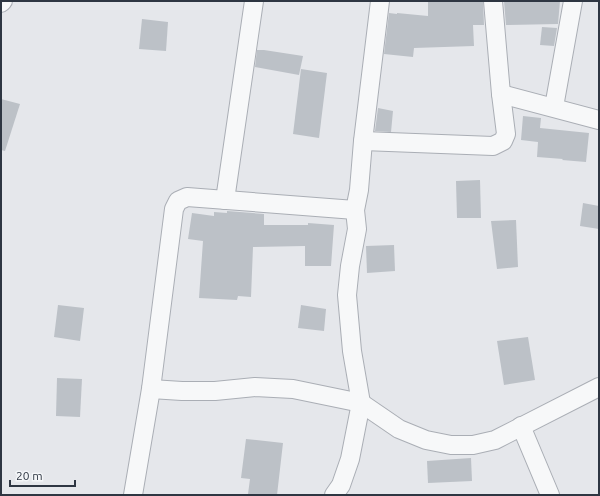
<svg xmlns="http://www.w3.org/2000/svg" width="600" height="496" viewBox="0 0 600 496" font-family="Ubuntu,sans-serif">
	<rect width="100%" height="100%" fill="#e5e7eb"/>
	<!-- building -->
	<g fill="#bcc1c7">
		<polygon points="428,1 483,1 484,25 473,25 474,46 414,48 413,57 384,54 389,13 397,14 397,13 428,16"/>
		<polygon points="504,1 560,1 558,24 506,25"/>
		<polygon points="142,19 168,22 166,51 139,49"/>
		<polygon points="542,27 557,28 554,46 540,45"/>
		<polygon points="257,50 264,50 303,56 299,75 255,67"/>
		<polygon points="301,69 327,73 319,138 293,134"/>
		<polygon points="1,99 20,104 5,151 1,150"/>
		<polygon points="378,108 393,111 391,132 375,131"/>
		<polygon points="523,116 541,118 540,128 589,133 586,162 562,160 563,159 537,157 538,142 521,140"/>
		<polygon points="480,180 481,218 457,218 456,181"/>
		<polygon points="583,203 599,206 599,229 580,226"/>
		<polygon points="227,211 264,214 264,225 308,225 308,223 334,225 331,266 305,266 305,246 253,247 251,297 238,296 237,300 199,298 203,241 188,239 192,213 214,216 214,212 227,213"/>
		<polygon points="516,220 518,267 497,269 491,221"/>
		<polygon points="394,245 395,271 367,273 366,246"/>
		<polygon points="58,305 84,308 80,341 54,337"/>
		<polygon points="301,305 326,309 324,331 298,328"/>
		<polygon points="528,337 535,380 504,385 497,341"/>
		<polygon points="57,378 82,379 80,417 56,416"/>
		<polygon points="246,439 283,443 277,495 248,494 250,479 241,478"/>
		<polygon points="471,458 472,481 428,483 427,461"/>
	</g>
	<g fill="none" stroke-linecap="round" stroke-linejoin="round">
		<defs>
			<g id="street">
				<polyline points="1,3 3,1"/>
				<polyline points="501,94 599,120"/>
				<polyline points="554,107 573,1"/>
				<polyline points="363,141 493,146 503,141 506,134 501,94 493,1"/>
				<polyline points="225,200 254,1"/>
				<polyline points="151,389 182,391 215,391 255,387 293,389 361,403 399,429 426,440 451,445 473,445 495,440 599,387"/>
				<polyline points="521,426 550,495"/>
				<polyline points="133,495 151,389 174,209 178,201 187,197 355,210"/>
				<polyline points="334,495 341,485 350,459 361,403 352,351 347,295 350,266 357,229 355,210 359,190 363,141 380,1"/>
			</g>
		</defs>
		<!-- street casing -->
		<use href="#street" stroke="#aaaeb5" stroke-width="20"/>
		<!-- street -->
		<use href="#street" stroke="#f7f8f9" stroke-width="18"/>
	</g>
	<!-- border -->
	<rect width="600" height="496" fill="none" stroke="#2e3642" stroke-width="4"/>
	<!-- scale -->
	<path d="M10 480v6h65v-6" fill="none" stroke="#2e3642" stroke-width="2"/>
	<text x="16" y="480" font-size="12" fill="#2e3642" stroke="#f4f6f8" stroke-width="3" paint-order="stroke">20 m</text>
</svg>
